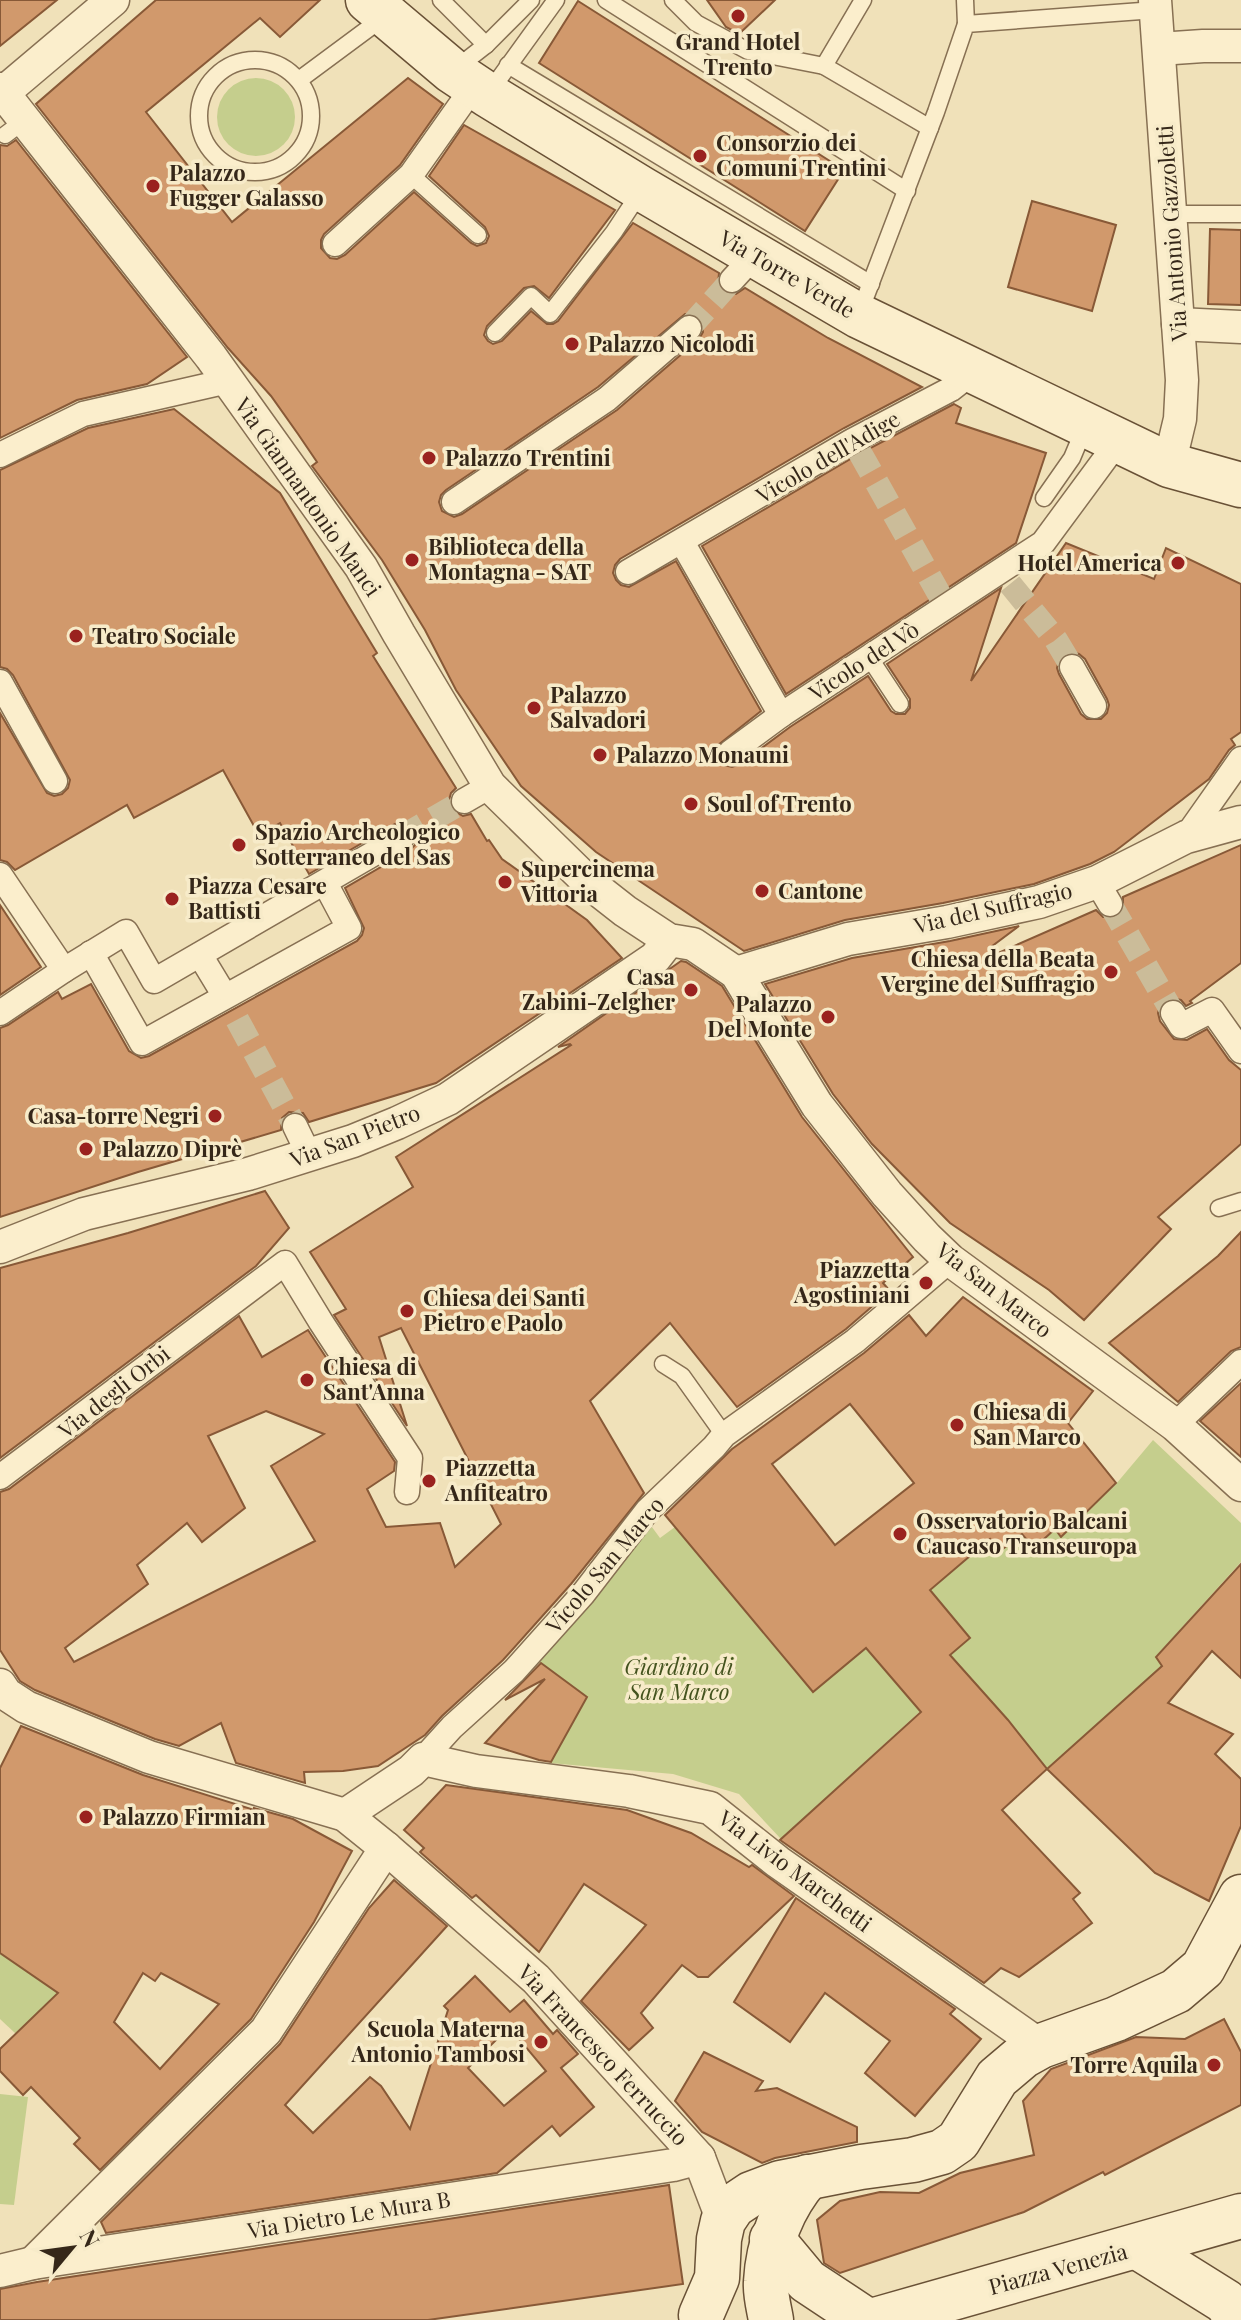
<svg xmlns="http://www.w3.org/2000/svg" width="1241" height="2320" viewBox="0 0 1241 2320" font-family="'Playfair Display',serif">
	<rect width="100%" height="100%" fill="#f0e1b9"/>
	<!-- green -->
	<g fill="#c5ce8d">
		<circle cx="256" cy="117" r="39"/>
		<polygon points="1153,1440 1241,1523 1241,1562 1156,1656 1162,1666 1047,1769 964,1671 781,1839 739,1794 673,1774 550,1763 587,1697 537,1661 646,1519 660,1538 675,1527 813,1691 866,1648 905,1693 970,1638 930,1590 990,1539 1001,1551 1022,1534 1034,1548 1055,1529 1062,1537 1116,1484"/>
		<polygon points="0,1953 58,1993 16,2034 0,2019"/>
		<polygon points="0,2094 28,2097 14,2205 0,2204"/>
	</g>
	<!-- building -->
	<g fill="#d1996c" stroke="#885937" stroke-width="2" fill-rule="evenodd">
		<polygon points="0,0 57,0 0,46"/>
		<path d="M156 0H320L280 37 260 18 146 112 232 222 408 78 443 104 400 165 324 234 321 240V248L330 258 337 259 345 255 414 192 471 243 477 246 486 243 489 236 485 227 429 176 464 125 615 210 549 298 534 286 524 288 487 326 484 335 488 341 493 344 502 341 531 311 547 324H553L558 321 633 223 719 273 718 284 722 291 736 294 745 288 828 338 922 387 844 428 620 559 615 565 613 573 616 580 621 585 629 587 676 561 761 711 718 745 716 754 724 765 732 767 740 764 790 727 868 676 891 711 896 714H905L910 708V699L887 664 1001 588 971 681 1066 543 1154 579 1166 548 1241 584V732L1231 739 1235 745 1229 750 1209 779 1114 852 1090 864 1034 884 943 903 845 920 744 951 596 852 521 786 456 690 425 630 382 560 312 466 317 462 298 434 271 396 228 348 36 104ZM685 314H693L701 319 703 332 699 339 617 410 462 514 454 517 442 511 439 502 441 495 446 490 598 387ZM1071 652 1079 654 1085 659 1107 699 1109 705 1107 713 1101 719H1087L1081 714 1059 674 1057 668 1059 660 1064 654Z"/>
		<polygon points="707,0 775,0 739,34 726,27"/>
		<polygon points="578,1 844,170 805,231 539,63"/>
		<polygon points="16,140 187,357 147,384 77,400 0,438 0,145 7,146"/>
		<polygon points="1032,201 1116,225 1092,311 1008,287"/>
		<polygon points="1210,229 1241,230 1241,305 1208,304"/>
		<polygon points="954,404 961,408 956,423 1046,453 1016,543 786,694 702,546 859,454"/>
		<polygon points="174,409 280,493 377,653 373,656 456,788 451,793 449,800 451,809 463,816 471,814 487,841 489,840 502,859 587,920 622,958 436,1083 309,1122 303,1113 289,1112 282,1118 281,1130 138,1172 0,1217 0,1028 8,1025 58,992 62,999 91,984 129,1051 141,1058 149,1056 357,941 362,935 364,928 345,888 410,850 415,845 417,838 415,830 410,824 403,822 395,824 309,874 280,823 259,835 223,770 134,818 127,805 15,870 7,862 0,860 0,713 47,793 54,796 62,794 68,788 70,780 13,675 7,669 0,667 0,470 88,428"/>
		<polygon points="1241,845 1241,963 1190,1001 1192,1003 1186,1006 1181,1000 1172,998 1160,1005 1158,1013 1160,1021 1174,1039 1187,1040 1207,1029 1229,1060 1241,1070 1241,1144 1158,1217 1171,1229 1084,1320 1049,1290 950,1223 872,1144 833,1094 765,984 852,958 950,941 1019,926 991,947 996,954 1096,910 1103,917 1117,917 1123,911 1123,897"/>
		<polygon points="0,905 41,967 0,995"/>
		<path d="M681 961 686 962 722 986 802 1117 913 1257 883 1283 890 1291 846 1329 737 1407 670 1323 590 1401 644 1493 571 1584 503 1660 442 1716 425 1735 378 1766 343 1771 304 1772 305 1783 236 1763 221 1723 179 1746 155 1739 35 1690 20 1681 0 1650V1492L9 1489 239 1316 262 1357 308 1330 395 1462 394 1471 367 1489 386 1527 440 1523 455 1567 501 1524 401 1328 379 1337 407 1426 334 1315 346 1309 310 1252 413 1187 396 1157 571 1045 570 1044 558 1047ZM266 1411 324 1434 271 1466 315 1541 74 1662 65 1648 148 1584 137 1565 187 1523 202 1542 245 1508 208 1436Z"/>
		<polygon points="265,1191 289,1228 256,1266 0,1458 0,1268 128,1233"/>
		<polygon points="1241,1232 1241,1347 1231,1351 1178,1402 1109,1343 1218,1256"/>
		<path d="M963 1297 1093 1391 1068 1423 1116 1483 1061 1537 1055 1529 1034 1548 1022 1534 1000 1551 990 1539 930 1590 970 1638 950 1655 1008 1720 1047 1769 1002 1810 1080 1893 1073 1899 1092 1923 1019 1977 1001 1968 984 1983 780 1840 921 1712 866 1648 813 1692 665 1515 732 1449 864 1353 909 1315 926 1336ZM850 1404 914 1483 835 1545 772 1464Z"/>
		<polygon points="1241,1383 1241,1457 1200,1421"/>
		<polygon points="1241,1564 1241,1678 1212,1651 1168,1703 1233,1734 1215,1754 1241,1779 1241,1826 1209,1901 1155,1873 1047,1769 1162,1666 1156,1657"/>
		<polygon points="541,1663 587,1697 551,1762 539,1760 485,1743 545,1679 505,1700"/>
		<path d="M21 1726 143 1775 254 1810V1808L293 1819 352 1851 314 1922 251 2019 100 2170 74 2144 80 2138 31 2087 23 2095 0 2071V2049L58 1993 0 1953V1768ZM143 1973 155 1981 161 1973 219 2004 160 2069 114 2022Z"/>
		<polygon points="446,1785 627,1810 691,1833 749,1867 752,1865 794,1896 708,1977 698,1977 682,1965 641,2013 653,2028 629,2050 581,2001 646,1925 584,1884 539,1952 476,1895 472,1898 420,1852 424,1848 404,1830"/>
		<path d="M394 1880 447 1926 285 2105 313 2133 370 2077 381 2086 410 2129 448 2010 444 2006 475 1976 510 2012 524 2000 553 2034 557 2030 578 2054 561 2068 594 2107 560 2136 552 2126 497 2173 106 2233 101 2222 280 2044 369 1908ZM509 2027 546 2071 504 2106 468 2068Z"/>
		<polygon points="796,1898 955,2009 950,2014 981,2039 915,2116 865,2073 890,2041 825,1993 790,2042 734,2002"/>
		<polygon points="1224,2019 1241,2052 1241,2105 1105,2175 1103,2172 1024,2212 840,2273 824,2263 817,2220 840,2201 880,2192 919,2193 960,2173 1034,2155 1023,2101 1051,2069 1136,2037 1185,2039"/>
		<polygon points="704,2052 763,2081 756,2091 777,2088 857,2127 857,2142 775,2158 762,2163 702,2132 675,2101"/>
		<polygon points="669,2185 683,2284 428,2320 0,2320 0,2289 37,2282"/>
	</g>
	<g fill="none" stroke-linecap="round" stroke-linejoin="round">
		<!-- pedestrian-tunnel -->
		<g stroke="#cbbc99" stroke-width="24" stroke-dasharray="24 12" stroke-linecap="butt">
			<polyline points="689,328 732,280"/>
			<polyline points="859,451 942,599"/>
			<polyline points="1010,584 1056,640 1072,667"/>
			<polyline points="402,837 464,801"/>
			<polyline points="1110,904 1173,1013"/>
			<polyline points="220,988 295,1126"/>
		</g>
		<defs>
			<g id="service">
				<polyline points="441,0 486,45 454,70"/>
				<polyline points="606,0 907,191"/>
				<polyline points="673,0 696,23 748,51 824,66"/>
				<polyline points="863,0 824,66 930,128"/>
				<polyline points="965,0 966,24"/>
				<polyline points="486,45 531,0"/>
				<circle cx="255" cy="116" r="56"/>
				<polyline points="508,65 871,284"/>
				<polyline points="299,80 384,17"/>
				<polyline points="488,94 556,0"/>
				<polyline points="5,135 25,120"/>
				<polyline points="411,175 478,235"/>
				<polyline points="1171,214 1241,214"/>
				<polyline points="859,314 936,112 966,24 1155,10"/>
				<polyline points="495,333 531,296 550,314 614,232 641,191"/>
				<polyline points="1044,498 1072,458 1085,427"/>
				<polyline points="869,657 900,704"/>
				<polyline points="1219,1208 1241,1201"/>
				<polyline points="663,1364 682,1376 724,1435"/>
			</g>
			<g id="pedestrian">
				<polyline points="335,244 411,175 474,86"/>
				<polyline points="732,280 755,255"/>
				<polyline points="0,455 83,414 228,381"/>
				<polyline points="454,502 607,399 689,328"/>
				<polyline points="682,542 781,715"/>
				<polyline points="628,572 852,441 951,389 974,371"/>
				<polyline points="1072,667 1094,706"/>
				<polyline points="0,682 55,781"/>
				<polyline points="731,752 781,715 1043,543 1119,440"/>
				<polyline points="464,801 490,786"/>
				<polyline points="1186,837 1241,759"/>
				<polyline points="0,875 64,970"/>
				<polyline points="1097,882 1110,904"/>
				<polyline points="91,953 142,1043 349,928 325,883"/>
				<polyline points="200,955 220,988"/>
				<polyline points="0,1013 64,970 126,932 154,981 402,837"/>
				<polyline points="1173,1013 1181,1026 1212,1010 1241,1051"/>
				<polyline points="295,1126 309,1155"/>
				<polyline points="1175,1425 1241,1362"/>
				<polyline points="0,1477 285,1263 321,1322 410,1458 407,1492"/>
				<polyline points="423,1759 452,1727 514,1671 583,1594 647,1511 714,1447 724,1435 855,1341 950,1260"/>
			</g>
			<g id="minor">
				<polyline points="1155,0 1182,380 1180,419 1169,465"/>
				<polyline points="1159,49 1203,46 1241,46"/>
				<polyline points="0,89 211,357 361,567 399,634 490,786 588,882 625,911 669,940 693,944 736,973 817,1105 887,1194 927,1238 950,1260 1175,1425 1241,1485"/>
				<polyline points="3,93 113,0"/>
				<polyline points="1178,324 1241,327"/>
				<polyline points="736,973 848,939 947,922 1039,902 1097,882 1186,837 1241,822"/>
				<polyline points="0,1247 84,1214 248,1174 353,1141 397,1123 448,1099 655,958 669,940"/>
				<polyline points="0,1685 6,1694 26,1707 149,1757 345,1815 386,1848 536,1979 699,2158 723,2221"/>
				<polyline points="345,1815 411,1771 423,1759 476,1771 629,1791 710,1808 778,1862 1041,2046"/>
				<polyline points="33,2263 266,2031 386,1848"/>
				<polyline points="0,2271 33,2263 673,2165 699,2158"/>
			</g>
			<g id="secondary">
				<polyline points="368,0 452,71 488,95 642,189 859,316 1169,465 1241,485"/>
				<polyline points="772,2239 807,2281 866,2320"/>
				<polyline points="1138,2247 1226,2302 1238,2320"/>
				<polyline points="701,2315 717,2278 719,2239 723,2221 733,2206 751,2194 780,2183 861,2167 913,2160 942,2152 958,2141 997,2078 1023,2056 1041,2046 1116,2019 1176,1991 1203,1968 1241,1897"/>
				<path d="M771 2320C769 2308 765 2294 766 2282 768 2243 783 2206 808 2177"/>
				<polyline points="875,2320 1241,2216"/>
			</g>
		</defs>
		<!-- service casing -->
		<use href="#service" stroke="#877053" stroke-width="19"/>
		<!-- pedestrian casing -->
		<use href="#pedestrian" stroke="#877053" stroke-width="27"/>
		<!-- minor casing -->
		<use href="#minor" stroke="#877053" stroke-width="35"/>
		<!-- secondary casing -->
		<use href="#secondary" stroke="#695136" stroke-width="47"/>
		<!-- service -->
		<use href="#service" stroke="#fbeecc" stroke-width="16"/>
		<!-- pedestrian -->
		<use href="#pedestrian" stroke="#fbeecc" stroke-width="24"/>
		<!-- minor -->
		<use href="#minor" stroke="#fbeecc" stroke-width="32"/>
		<!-- secondary -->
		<use href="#secondary" stroke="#fbeecc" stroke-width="44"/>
	</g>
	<!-- markers -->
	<g fill="#9a221f" stroke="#f7ebc9" stroke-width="3">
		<circle cx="738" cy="16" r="8"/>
		<circle cx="700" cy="156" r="8"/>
		<circle cx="153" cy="186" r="8"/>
		<circle cx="572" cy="344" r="8"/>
		<circle cx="429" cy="458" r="8"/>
		<circle cx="412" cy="560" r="8"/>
		<circle cx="1178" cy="563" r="8"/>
		<circle cx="76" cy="636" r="8"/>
		<circle cx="534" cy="708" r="8"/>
		<circle cx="600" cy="755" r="8"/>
		<circle cx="691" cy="804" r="8"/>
		<circle cx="239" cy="845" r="8"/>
		<circle cx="505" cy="882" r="8"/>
		<circle cx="762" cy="891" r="8"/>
		<circle cx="172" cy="899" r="8"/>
		<circle cx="1111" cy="972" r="8"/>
		<circle cx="691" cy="990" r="8"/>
		<circle cx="828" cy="1017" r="8"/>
		<circle cx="215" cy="1116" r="8"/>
		<circle cx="86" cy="1149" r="8"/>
		<circle cx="926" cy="1283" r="8"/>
		<circle cx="407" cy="1311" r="8"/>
		<circle cx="307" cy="1380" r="8"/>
		<circle cx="957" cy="1425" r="8"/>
		<circle cx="429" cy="1481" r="8"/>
		<circle cx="900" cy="1534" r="8"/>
		<circle cx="86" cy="1817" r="8"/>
		<circle cx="541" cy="2042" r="8"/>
		<circle cx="1214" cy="2065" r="8"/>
	</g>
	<g text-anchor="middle" stroke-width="7" stroke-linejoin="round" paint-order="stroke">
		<!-- poi labels -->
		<g font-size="22" font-weight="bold" fill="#352719" stroke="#f7ebc9" text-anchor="start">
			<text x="738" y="50" text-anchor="middle">Grand Hotel<tspan x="738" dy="25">Trento</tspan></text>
			<text x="716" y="151">Consorzio dei<tspan x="716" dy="25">Comuni Trentini</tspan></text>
			<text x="169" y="181">Palazzo<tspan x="169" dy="25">Fugger Galasso</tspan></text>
			<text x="588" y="352">Palazzo Nicolodi</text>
			<text x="445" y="466">Palazzo Trentini</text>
			<text x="428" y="555">Biblioteca della<tspan x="428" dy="25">Montagna - SAT</tspan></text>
			<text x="1162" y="571" text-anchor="end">Hotel America</text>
			<text x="92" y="644">Teatro Sociale</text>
			<text x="550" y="703">Palazzo<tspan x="550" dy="25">Salvadori</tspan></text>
			<text x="616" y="763">Palazzo Monauni</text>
			<text x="707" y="812">Soul of Trento</text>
			<text x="255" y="840">Spazio Archeologico<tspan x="255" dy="25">Sotterraneo del Sas</tspan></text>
			<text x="521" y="877">Supercinema<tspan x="521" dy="25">Vittoria</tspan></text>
			<text x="188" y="894">Piazza Cesare<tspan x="188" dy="25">Battisti</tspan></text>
			<text x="778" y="899">Cantone</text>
			<text x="1095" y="967" text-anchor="end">Chiesa della Beata<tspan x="1095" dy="25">Vergine del Suffragio</tspan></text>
			<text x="675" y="985" text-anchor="end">Casa<tspan x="675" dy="25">Zabini-Zelgher</tspan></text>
			<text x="812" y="1012" text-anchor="end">Palazzo<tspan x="812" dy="25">Del Monte</tspan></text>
			<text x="199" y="1124" text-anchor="end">Casa-torre Negri</text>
			<text x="102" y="1157">Palazzo Diprè</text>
			<text x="910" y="1278" text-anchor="end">Piazzetta<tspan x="910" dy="25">Agostiniani</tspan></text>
			<text x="423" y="1306">Chiesa dei Santi<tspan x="423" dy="25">Pietro e Paolo</tspan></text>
			<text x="323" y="1375">Chiesa di<tspan x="323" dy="25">Sant'Anna</tspan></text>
			<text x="973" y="1420">Chiesa di<tspan x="973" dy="25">San Marco</tspan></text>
			<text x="445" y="1476">Piazzetta<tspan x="445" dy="25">Anfiteatro</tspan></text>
			<text x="916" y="1529">Osservatorio Balcani<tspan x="916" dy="25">Caucaso Transeuropa</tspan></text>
			<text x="102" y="1825">Palazzo Firmian</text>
			<text x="525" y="2037" text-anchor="end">Scuola Materna<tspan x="525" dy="25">Antonio Tambosi</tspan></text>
			<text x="1198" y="2073" text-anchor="end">Torre Aquila</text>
		</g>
		<!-- street labels -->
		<g font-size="22" fill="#352719" stroke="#f7ebc9">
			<text transform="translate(1172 233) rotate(-94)" y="8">Via Antonio Gazzoletti</text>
			<text transform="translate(787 274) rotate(30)" y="8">Via Torre Verde</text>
			<text transform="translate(828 457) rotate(-30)" y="8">Vicolo dell'Adige</text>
			<text transform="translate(308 497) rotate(55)" y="8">Via Giannantonio Manci</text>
			<text transform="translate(864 661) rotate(-33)" y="8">Vicolo del Vò</text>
			<text transform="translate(993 908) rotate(-13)" y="8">Via del Suffragio</text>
			<text transform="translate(355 1136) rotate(-21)" y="8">Via San Pietro</text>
			<text transform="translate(994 1290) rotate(38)" y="8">Via San Marco</text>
			<text transform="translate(114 1392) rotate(-38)" y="8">Via degli Orbi</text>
			<text transform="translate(605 1565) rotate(-50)" y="8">Vicolo San Marco</text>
			<text transform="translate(795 1871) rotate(37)" y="8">Via Livio Marchetti</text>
			<text transform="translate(603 2055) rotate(47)" y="8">Via Francesco Ferruccio</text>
			<text transform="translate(349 2215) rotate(-9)" y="8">Via Dietro Le Mura B</text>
			<text transform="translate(1058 2269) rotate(-15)" y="8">Piazza Venezia</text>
		</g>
		<!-- park labels -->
		<g font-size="22" font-style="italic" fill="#44531e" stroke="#f7ebc9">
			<text x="679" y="1675">Giardino di<tspan x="679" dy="25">San Marco</tspan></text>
		</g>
	</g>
	<!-- north arrow -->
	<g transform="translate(72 2248) rotate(61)" stroke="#f7ebc9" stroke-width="6" paint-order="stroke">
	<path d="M0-6L14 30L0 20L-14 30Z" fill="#352719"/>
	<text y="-12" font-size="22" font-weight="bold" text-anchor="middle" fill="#352719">N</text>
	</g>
</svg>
